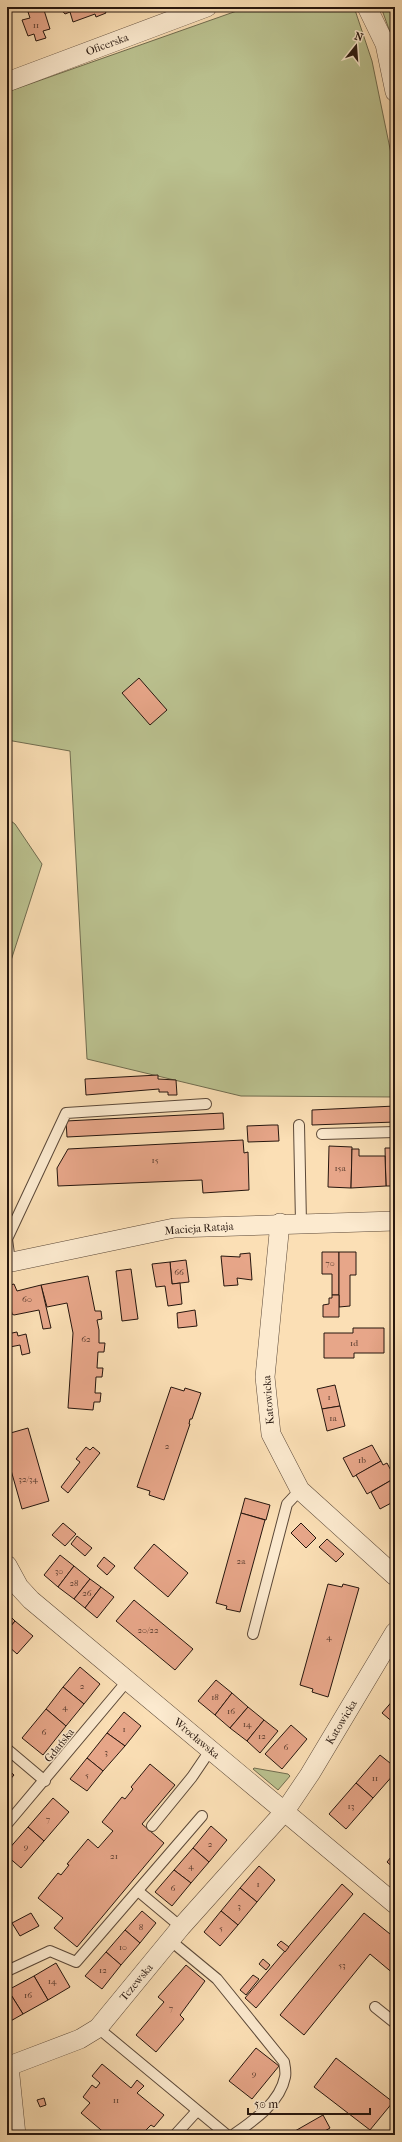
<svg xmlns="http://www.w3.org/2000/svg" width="402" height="2142" viewBox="0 0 402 2142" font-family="'IM FELL French Canon',serif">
	<rect width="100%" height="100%" fill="#fbdfb5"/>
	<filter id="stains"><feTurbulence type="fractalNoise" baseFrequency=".005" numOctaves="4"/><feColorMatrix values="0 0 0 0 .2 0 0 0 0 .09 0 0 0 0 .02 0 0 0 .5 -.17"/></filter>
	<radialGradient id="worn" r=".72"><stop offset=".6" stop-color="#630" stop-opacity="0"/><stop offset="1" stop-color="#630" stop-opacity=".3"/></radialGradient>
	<!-- green -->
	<g fill="#bbc290" stroke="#706c4f">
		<polygon points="248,7 354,7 372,61 395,173 395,1097 241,1096 87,1059 70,751 7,740 7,92"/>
		<polygon points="381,7 395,7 395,46"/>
		<polygon points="7,818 15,824 42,864 7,973"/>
		<polygon points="254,1768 288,1774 290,1776 278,1790 253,1769"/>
	</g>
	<!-- building -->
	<g fill="#e7a689" stroke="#26160e">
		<polygon points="43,7 50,29 43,31 46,38 36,41 34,34 28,36 22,20 30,18 28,12"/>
		<polygon points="59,7 103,7 106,13 96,17 95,14 73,22 70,12 65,14"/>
		<polygon points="139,678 167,710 150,725 122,693"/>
		<polygon points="158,1075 158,1079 176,1080 177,1095 168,1095 168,1092 159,1092 159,1089 86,1095 85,1079"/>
		<polygon points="395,1106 395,1122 312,1125 312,1110"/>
		<polygon points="223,1113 224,1129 67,1137 66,1121"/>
		<polygon points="272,1125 278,1125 279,1141 248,1142 247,1126"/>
		<polygon points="243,1140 244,1153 248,1152 249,1190 203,1193 202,1180 58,1186 57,1168 68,1149"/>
		<polygon points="329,1146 352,1147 351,1188 328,1187"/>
		<polygon points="385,1148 395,1148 395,1186 386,1186"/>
		<polygon points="352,1149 359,1149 359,1156 385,1156 386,1186 351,1188"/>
		<polygon points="322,1252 339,1252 339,1295 332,1295 332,1274 322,1274"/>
		<polygon points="339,1252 356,1252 356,1275 350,1275 350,1306 339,1307"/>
		<polygon points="250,1253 252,1280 237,1278 238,1285 224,1286 221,1256 240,1257 240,1254"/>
		<polygon points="186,1260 189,1282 172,1284 170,1262"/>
		<polygon points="170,1262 172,1284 180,1283 182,1304 168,1306 165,1286 156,1287 152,1264"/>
		<polygon points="131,1269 138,1319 122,1321 116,1271"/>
		<polygon points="88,1276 95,1311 101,1311 102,1319 97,1320 99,1330 99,1343 105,1343 104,1352 98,1352 97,1368 103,1368 102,1377 96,1377 95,1393 101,1393 100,1402 94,1402 93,1410 68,1408 73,1333 67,1303 47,1307 41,1285"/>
		<polygon points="14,1284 17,1291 41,1285 51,1328 43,1329 39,1310 14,1315 12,1314 7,1286"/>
		<polygon points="332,1295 339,1295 339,1317 323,1317 323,1305 329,1304 329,1298 332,1298"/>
		<polygon points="195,1310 197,1326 178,1328 177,1313"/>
		<polygon points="353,1328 384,1328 384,1353 354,1353 354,1358 324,1358 324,1333 353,1333"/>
		<polygon points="17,1332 18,1336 26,1334 30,1353 22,1355 20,1345 10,1347 7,1334"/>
		<polygon points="335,1385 340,1406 322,1409 317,1389"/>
		<polygon points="171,1387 184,1391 185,1388 201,1393 192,1419 190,1419 189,1424 190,1424 164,1500 149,1495 150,1491 137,1487"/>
		<polygon points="340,1406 345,1426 327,1431 322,1409"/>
		<polygon points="28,1428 49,1501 22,1509 7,1456 7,1434"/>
		<polygon points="372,1445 381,1461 353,1477 343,1458"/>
		<polygon points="86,1447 90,1450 93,1447 100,1453 68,1493 61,1487 80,1462 76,1459"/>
		<polygon points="381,1461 383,1465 387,1463 395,1478 367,1494 356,1475"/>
		<polygon points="395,1478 395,1506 393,1502 380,1509 371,1492"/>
		<polygon points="245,1498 270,1505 266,1520 241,1513"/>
		<polygon points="241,1513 265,1520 240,1612 226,1609 227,1606 216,1603"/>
		<polygon points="63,1523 76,1534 65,1546 52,1535"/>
		<polygon points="301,1523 316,1538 306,1548 291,1533"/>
		<polygon points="77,1536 92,1548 85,1556 71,1544"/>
		<polygon points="327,1539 344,1554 336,1562 319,1547"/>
		<polygon points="154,1544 188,1573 168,1597 134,1568"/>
		<polygon points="60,1555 74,1566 58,1587 44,1575"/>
		<polygon points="104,1557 115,1566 107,1575 97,1566"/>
		<polygon points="74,1566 90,1579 74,1599 58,1587"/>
		<polygon points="90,1579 101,1587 85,1608 74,1599"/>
		<polygon points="328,1584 342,1587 343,1584 359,1588 328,1697 312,1692 313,1689 300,1685"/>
		<polygon points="101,1587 114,1597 97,1618 85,1608"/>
		<polygon points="134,1600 193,1649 175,1670 116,1621"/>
		<polygon points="7,1613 15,1621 7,1631"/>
		<polygon points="15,1621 33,1636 17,1654 7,1645 7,1631"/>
		<polygon points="80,1667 100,1684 84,1704 63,1687"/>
		<polygon points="216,1680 232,1693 215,1715 198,1701"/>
		<polygon points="63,1687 84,1704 66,1726 46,1709"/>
		<polygon points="232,1693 248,1707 230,1728 215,1715"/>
		<polygon points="395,1698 395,1724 382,1713"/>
		<polygon points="248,1707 264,1720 247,1741 230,1728"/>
		<polygon points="46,1709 66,1726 43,1755 22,1738"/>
		<polygon points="124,1712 141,1726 125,1746 107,1733"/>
		<polygon points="264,1720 278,1731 260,1753 247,1741"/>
		<polygon points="291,1725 307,1739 282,1769 265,1754"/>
		<polygon points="107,1733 125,1746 103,1771 87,1758"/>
		<polygon points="380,1755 395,1767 395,1773 373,1798 356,1783"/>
		<polygon points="87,1758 103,1771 87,1791 70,1779"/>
		<polygon points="150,1764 175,1785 142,1824 164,1843 77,1947 54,1928 63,1918 38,1898 58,1873 61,1875 69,1865 67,1864 88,1839 98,1848 113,1831 102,1822 122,1797 125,1799 133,1789 131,1787"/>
		<polygon points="7,1769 14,1775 7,1783"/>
		<polygon points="356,1783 373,1798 346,1829 329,1814"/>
		<polygon points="53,1798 69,1812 44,1841 28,1827"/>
		<polygon points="211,1826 227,1840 209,1862 193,1848"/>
		<polygon points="28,1827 44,1841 21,1868 7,1856 7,1851"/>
		<polygon points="193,1848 209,1862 191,1883 174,1870"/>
		<polygon points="395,1852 395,1869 387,1862"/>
		<polygon points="259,1866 275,1880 257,1902 240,1888"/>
		<polygon points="174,1870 191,1883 172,1906 155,1892"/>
		<polygon points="342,1884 353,1894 256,2008 245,1998"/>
		<polygon points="240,1888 257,1902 238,1925 221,1911"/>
		<polygon points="142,1911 156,1923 140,1943 125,1930"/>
		<polygon points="221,1911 238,1925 220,1946 204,1932"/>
		<polygon points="31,1913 39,1926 20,1936 12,1923"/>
		<polygon points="364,1913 395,1938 395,1975 370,1954 304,2035 280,2015"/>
		<polygon points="125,1930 140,1943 121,1965 106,1952"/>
		<polygon points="281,1941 289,1947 285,1952 277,1945"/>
		<polygon points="106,1952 121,1965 102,1989 85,1976"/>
		<polygon points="263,1959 270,1965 266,1970 259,1964"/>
		<polygon points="56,1963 70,1987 48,2000 34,1976"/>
		<polygon points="186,1965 205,1981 180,2015 184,2019 156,2052 136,2035 164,2002 158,1997"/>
		<polygon points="253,1975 259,1979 246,1995 240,1990"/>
		<polygon points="34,1976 48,2000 23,2014 8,1990"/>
		<polygon points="8,1990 23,2014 7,2023 7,1991"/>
		<polygon points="256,2048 279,2066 252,2099 229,2081"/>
		<polygon points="336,2058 393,2102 370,2130 314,2087"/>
		<polygon points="102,2064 131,2088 137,2080 144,2086 137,2093 164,2115 154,2127 151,2125 146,2130 152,2135 107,2135 81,2113 90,2103 83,2097 92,2085 96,2088 100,2083 92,2076"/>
		<polygon points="44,2098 46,2105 40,2107 37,2100"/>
		<polygon points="323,2115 330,2128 318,2135 288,2135"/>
	</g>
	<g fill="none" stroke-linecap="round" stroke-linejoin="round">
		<defs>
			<g id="lane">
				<polyline points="299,1125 301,1223"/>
				<polyline points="322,1134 395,1132"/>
				<polyline points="10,1262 7,1239 66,1113 206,1104"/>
				<polyline points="253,1634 287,1504 300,1490"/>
				<polyline points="7,1749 45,1781"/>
				<polyline points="7,1824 128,1680"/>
				<polyline points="152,1826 192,1777 211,1749"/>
				<polyline points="138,1891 181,1927"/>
				<path d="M171 1941 217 1979 284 2062C285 2067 286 2073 285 2077 280 2103 253 2121 233 2135"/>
				<polyline points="7,1971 50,1951 76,1962 202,1816"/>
				<polyline points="375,2007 395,2023"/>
				<polyline points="98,2028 227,2135"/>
				<polyline points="175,2135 197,2111"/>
			</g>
			<g id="street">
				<polyline points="367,7 385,44 395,92"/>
				<polyline points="7,82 207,7"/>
				<polyline points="280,1223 265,1377 271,1434 300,1490 395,1576"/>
				<polyline points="7,1263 174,1228 395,1221"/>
				<polyline points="7,1565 19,1587 31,1600 395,1904"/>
				<polyline points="16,2135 9,2066 80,2039 98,2028 181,1927 285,1811 310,1774 395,1632"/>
			</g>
		</defs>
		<!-- lane casing -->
		<use href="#lane" stroke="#5b4838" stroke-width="12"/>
		<!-- street casing -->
		<use href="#street" stroke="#5b4838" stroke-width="20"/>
		<!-- lane -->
		<use href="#lane" stroke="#fceacf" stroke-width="10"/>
		<!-- street -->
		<use href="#street" stroke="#fceacf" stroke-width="19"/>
	</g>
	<g text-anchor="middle" stroke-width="3" stroke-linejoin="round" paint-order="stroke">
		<!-- number labels -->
		<g font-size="9" fill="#563a2d">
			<text x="36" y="28">11</text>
			<text x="155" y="1163">15</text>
			<text x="340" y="1171">15a</text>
			<text x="330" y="1266">70</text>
			<text x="179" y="1275">66</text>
			<text x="27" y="1302">60</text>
			<text x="86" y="1342">62</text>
			<text x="354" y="1346">1d</text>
			<text x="329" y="1400">1</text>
			<text x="333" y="1421">1a</text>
			<text x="167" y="1449">2</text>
			<text x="362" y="1463">1b</text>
			<text x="28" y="1482">32/34</text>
			<text x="241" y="1564">2a</text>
			<text x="59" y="1574">30</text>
			<text x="74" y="1586">28</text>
			<text x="87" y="1596">26</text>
			<text x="148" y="1633">20/22</text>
			<text x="329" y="1640">4</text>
			<text x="82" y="1689">2</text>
			<text x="215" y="1700">18</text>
			<text x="65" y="1710">4</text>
			<text x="231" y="1714">16</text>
			<text x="247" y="1727">14</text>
			<text x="124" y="1732">1</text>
			<text x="44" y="1735">6</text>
			<text x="262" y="1739">12</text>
			<text x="286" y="1750">6</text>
			<text x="106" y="1755">3</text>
			<text x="87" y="1778">5</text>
			<text x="375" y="1781">11</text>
			<text x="351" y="1809">13</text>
			<text x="48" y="1822">7</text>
			<text x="210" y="1847">2</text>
			<text x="26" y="1849">9</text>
			<text x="114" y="1859">21</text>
			<text x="191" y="1869">4</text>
			<text x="258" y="1887">1</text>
			<text x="173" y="1891">6</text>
			<text x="239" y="1909">3</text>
			<text x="141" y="1930">8</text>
			<text x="221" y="1931">5</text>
			<text x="123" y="1950">10</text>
			<text x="342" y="1968">53</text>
			<text x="103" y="1973">12</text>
			<text x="52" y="1984">14</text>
			<text x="28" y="1998">16</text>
			<text x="171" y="2011">7</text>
			<text x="254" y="2076">9</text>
			<text x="116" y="2103">11</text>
		</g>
		<!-- street labels -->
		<g font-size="11" fill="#26160e" stroke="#fceacf">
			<text transform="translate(107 44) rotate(-20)" y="4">Oficerska</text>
			<text transform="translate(199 1228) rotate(-4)" y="4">Macieja Rataja</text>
			<text transform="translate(268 1400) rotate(-94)" y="4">Katowicka</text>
			<text transform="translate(341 1722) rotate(-59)" y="4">Katowicka</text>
			<text transform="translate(197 1738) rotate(40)" y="4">Wrocławska</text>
			<text transform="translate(59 1745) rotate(-51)" y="4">Gdańska</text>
			<text transform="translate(136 1982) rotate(-50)" y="4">Tczewska</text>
		</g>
	</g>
	<!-- margin -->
	<rect width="402" height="2142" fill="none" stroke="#fbdfb5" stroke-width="24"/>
	<rect x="8" y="8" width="386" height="2126" fill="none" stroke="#26160e" stroke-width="2"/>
	<rect x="12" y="12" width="378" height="2118" fill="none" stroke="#26160e"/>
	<!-- north arrow -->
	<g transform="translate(356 46) rotate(17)" stroke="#fceacf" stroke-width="3" paint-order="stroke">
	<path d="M0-3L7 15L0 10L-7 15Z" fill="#26160e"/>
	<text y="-6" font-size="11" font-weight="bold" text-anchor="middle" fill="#26160e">N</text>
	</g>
	<!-- scale -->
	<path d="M248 2108v6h122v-6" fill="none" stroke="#26160e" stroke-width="2"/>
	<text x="254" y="2108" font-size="12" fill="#26160e" stroke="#fceacf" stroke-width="3" paint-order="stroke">50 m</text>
	<rect width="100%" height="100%" filter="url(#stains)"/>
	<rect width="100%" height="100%" fill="url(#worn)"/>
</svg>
